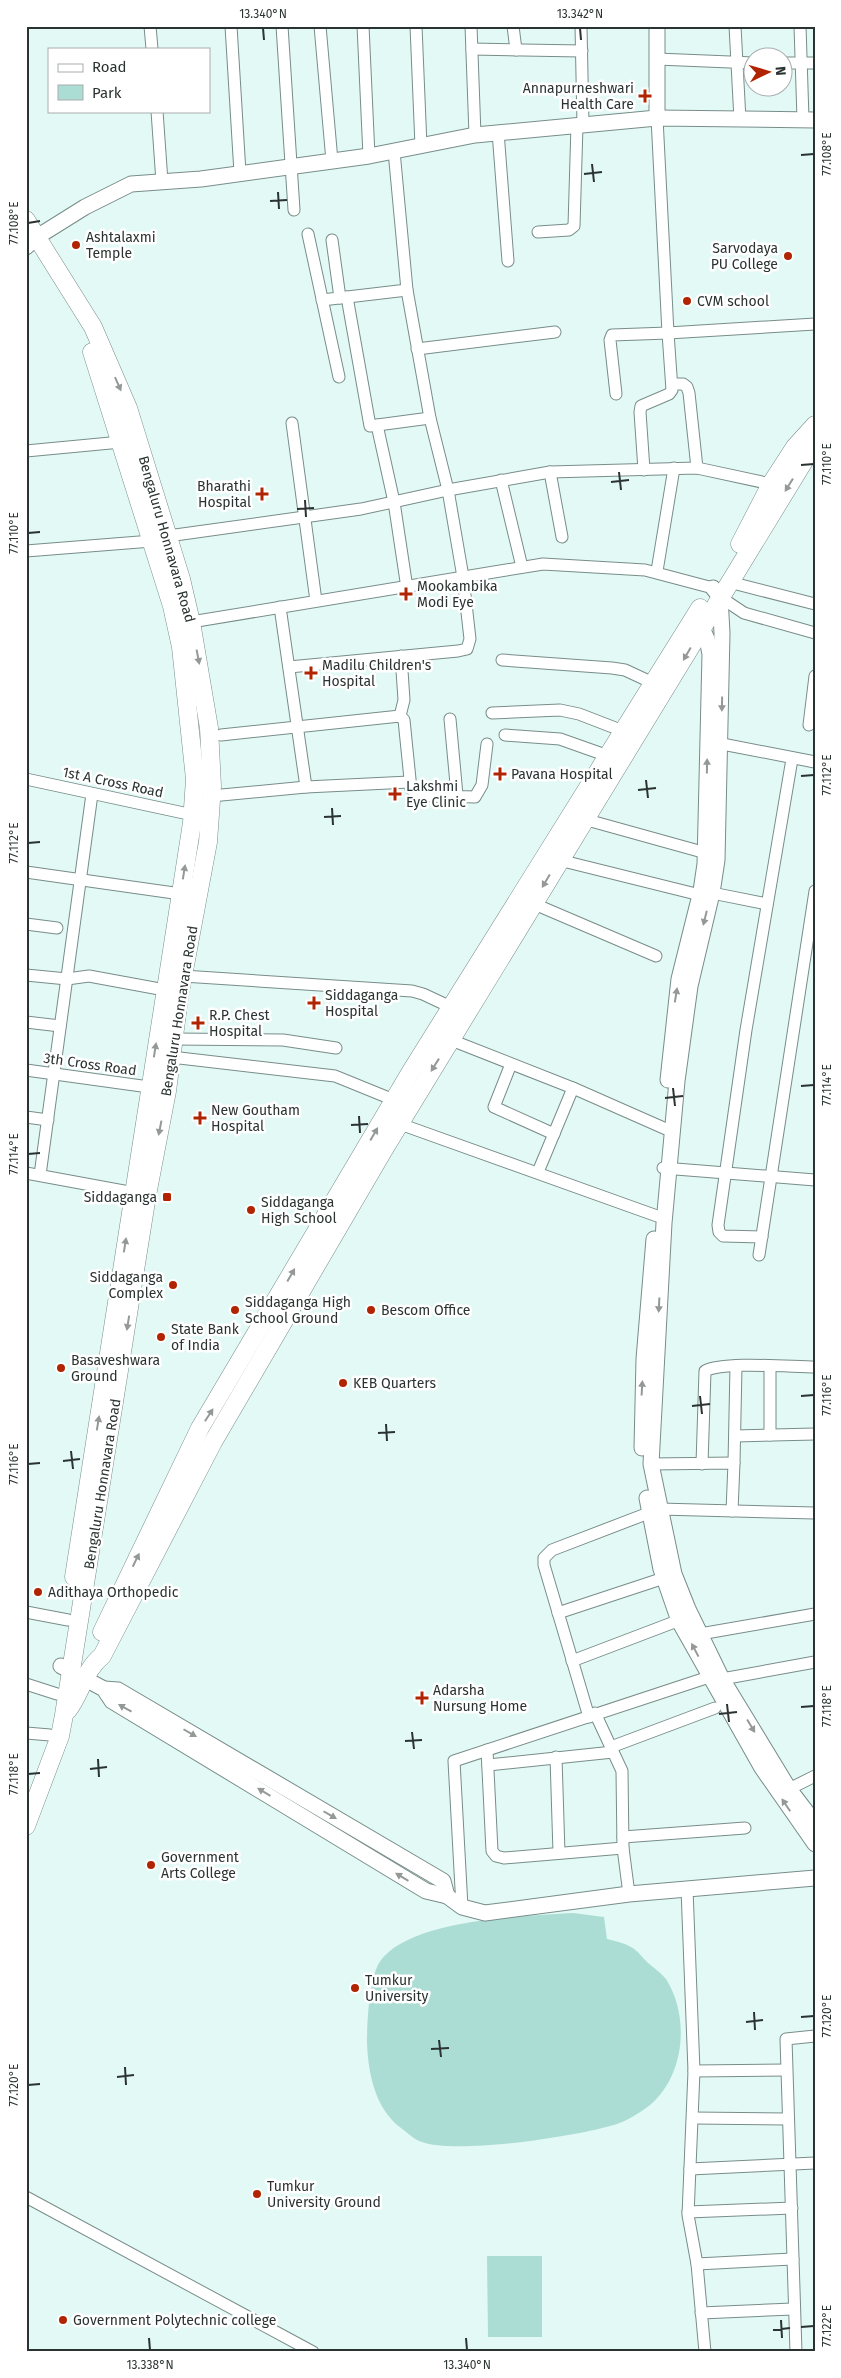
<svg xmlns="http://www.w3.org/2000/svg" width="841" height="2378" viewBox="0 0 841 2378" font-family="'Fira Sans',sans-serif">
	<rect width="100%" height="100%" fill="#e3f9f5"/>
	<!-- green -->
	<g fill="#acddd5">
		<path d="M573 1913 604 1917 607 1939C615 1941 624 1943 631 1947 637 1950 642 1957 647 1962 653 1967 661 1973 666 1979 690 2017 685 2075 650 2105 641 2112 627 2121 617 2124 580 2136 456 2155 422 2142 414 2140 407 2132 401 2128 375 2109 368 2072 367 2043 367 2023 369 1980 379 1963 407 1919 524 1916 573 1913Z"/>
		<polygon points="487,2256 542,2256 542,2337 488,2337"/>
	</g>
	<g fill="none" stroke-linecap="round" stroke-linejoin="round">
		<defs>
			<g id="street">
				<polyline points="150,26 152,49"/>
				<polyline points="231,26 240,173"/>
				<polyline points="282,26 294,210"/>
				<polyline points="320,26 332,161"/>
				<polyline points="363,26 369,156"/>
				<polyline points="416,26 421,146"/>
				<polyline points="471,26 475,135"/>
				<polyline points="513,26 516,50"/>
				<polyline points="581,26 583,125"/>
				<polyline points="735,26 740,120"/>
				<polyline points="800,26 803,119"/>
				<polyline points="472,49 582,51"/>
				<polyline points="657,59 754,63"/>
				<polyline points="784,63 815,63"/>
				<polyline points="157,111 162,182"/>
				<polyline points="657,118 668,333 815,324"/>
				<polyline points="498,132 508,261"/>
				<polyline points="538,232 569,230 574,226 577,125"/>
				<polyline points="308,234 339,377"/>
				<polyline points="332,240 340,298"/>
				<polyline points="347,297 370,426 430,418"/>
				<polyline points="322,300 407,290"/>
				<polyline points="417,349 555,332"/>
				<polyline points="672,384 683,384 687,387 689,393 697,468"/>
				<polyline points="616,394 610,340 612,335 668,333 672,390 669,394 641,406 640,412 644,470"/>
				<polyline points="292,423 316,601"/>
				<polyline points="377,425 394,502 407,588"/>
				<polyline points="26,451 121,442"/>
				<polyline points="550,472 562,537"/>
				<polyline points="501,480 522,567"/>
				<polyline points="168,536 361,509 448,490 550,472 697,468 771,484"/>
				<polyline points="26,551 152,541"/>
				<polyline points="657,571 674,468"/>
				<polyline points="729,582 815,604"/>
				<polyline points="720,597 744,613 815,633"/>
				<polyline points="280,607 306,787"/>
				<polyline points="191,622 543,564 645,570 713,588"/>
				<polyline points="502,660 612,668 625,670 653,683"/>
				<polyline points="289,667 458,651 467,649 470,639 463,577 448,490 430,418 407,290 394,151"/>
				<polyline points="492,713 560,710 579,714 623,731"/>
				<polyline points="400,716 404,700 401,656"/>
				<polyline points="450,719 457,795"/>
				<polyline points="809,725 815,676"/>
				<path d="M221 735 400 716 404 720 411 789C422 800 459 796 475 797L482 785 487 744"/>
				<polyline points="505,735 560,739 608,756"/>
				<polyline points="712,742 815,762"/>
				<polyline points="26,779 193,815"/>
				<polyline points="211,796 306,787 409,782"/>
				<polyline points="580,818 706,853"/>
				<polyline points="559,860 700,895"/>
				<polyline points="26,872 181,894"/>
				<polyline points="712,893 767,904"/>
				<polyline points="532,903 656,956"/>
				<polyline points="26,924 57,928"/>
				<polyline points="26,975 67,979 89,976 165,990"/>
				<polyline points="183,976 412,991 423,994 457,1010"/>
				<polyline points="26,1022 60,1026"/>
				<polyline points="174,1039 283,1040 336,1048"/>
				<polyline points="451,1040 573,1088 666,1129"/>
				<polyline points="171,1057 335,1076 394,1100"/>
				<polyline points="511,1064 494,1107 554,1134"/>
				<polyline points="26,1070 149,1087"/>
				<polyline points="26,1117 48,1120"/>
				<polyline points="400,1124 657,1216"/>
				<polyline points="663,1168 815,1180"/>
				<polyline points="538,1172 573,1088"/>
				<polyline points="26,1173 140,1194"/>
				<polyline points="40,1175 92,794"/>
				<polyline points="762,1237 723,1236 719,1232 718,1225 746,1030 792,759"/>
				<polyline points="759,1255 815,891"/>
				<polyline points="770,1366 770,1435"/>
				<polyline points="735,1436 815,1434"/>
				<polyline points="734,1463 736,1366"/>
				<polyline points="651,1464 734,1463 732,1511"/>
				<path d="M702 1464 705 1371C724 1361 791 1367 815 1367"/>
				<polyline points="26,1612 68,1620"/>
				<polyline points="558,1613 664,1578"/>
				<polyline points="700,1634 815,1614"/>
				<polyline points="572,1661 685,1618"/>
				<polyline points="722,1679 815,1662"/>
				<polyline points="26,1684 57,1694"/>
				<polyline points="595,1713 622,1771 623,1848 629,1894"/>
				<polyline points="589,1717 544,1565 544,1558 552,1550 659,1509 815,1513"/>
				<polyline points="26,1733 50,1735"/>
				<polyline points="611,1747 715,1708"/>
				<polyline points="487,1750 492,1851 496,1856 504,1858 623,1848"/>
				<polyline points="556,1757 559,1853"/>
				<polyline points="488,1765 613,1752"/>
				<polyline points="789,1789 815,1776"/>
				<polyline points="623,1837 745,1828"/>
				<polyline points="687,1889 694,2071 688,2215 697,2264 705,2352"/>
				<polyline points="462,1907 454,1761 709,1677"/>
				<polyline points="694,2071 786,2070"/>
				<polyline points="693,2118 788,2119"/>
				<polyline points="690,2169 815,2163"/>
				<polyline points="26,2197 313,2352"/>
				<polyline points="688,2212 792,2208"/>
				<polyline points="697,2264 793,2259"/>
				<polyline points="701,2313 793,2309"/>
				<polyline points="796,2352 786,2039 815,2036"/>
			</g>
			<g id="secondary">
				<polyline points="657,26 657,118"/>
				<polyline points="26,247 37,237 85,207 131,184 201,179 369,156 475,135 657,118 815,120"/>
				<polyline points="713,588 720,597 722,633 717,860 712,893 690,986 677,1081 664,1223 651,1464 674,1574 688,1609 722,1679 789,1789 815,1823"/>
				<polyline points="668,1080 679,979 701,891 705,864 710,654 707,639 698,619"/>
				<polyline points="642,1448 644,1359 654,1239"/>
				<polyline points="647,1498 661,1569 679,1621 762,1768 815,1844"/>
				<polyline points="61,1666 104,1689 112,1701 426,1891 447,1896 462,1907 485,1913 629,1894 815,1878"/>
				<polyline points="104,1689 118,1690 438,1878 443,1881 447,1896"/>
			</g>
			<g id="primary">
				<polyline points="26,220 93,327 128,408 181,579 191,622 209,728 212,786 208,842 179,997 167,1091 147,1195 64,1715 60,1736 26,1826"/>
				<polyline points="740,544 771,484 795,447 815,425"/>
				<polyline points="74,1577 192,823 195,779 181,647 172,606 92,352"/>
				<polyline points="102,1632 200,1428 410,1073 700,608"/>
				<path d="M68 1710C81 1693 85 1669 102 1656L213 1442 383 1151 815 443"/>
			</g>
		</defs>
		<!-- street casing -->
		<use href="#street" stroke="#788d89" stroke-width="13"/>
		<!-- secondary casing -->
		<use href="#secondary" stroke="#788d89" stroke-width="17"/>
		<!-- primary casing -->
		<use href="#primary" stroke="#788d89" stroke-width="19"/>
		<!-- street -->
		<use href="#street" stroke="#fff" stroke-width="11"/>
		<!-- secondary -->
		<use href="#secondary" stroke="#fff" stroke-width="15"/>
		<!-- primary -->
		<use href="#primary" stroke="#fff" stroke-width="18"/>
	</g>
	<!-- one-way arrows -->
	<defs><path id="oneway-solid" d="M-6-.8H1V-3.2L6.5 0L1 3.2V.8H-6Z" transform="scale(1.25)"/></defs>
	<g fill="#949998">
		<use href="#oneway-solid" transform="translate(118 384) rotate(66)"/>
		<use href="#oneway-solid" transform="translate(789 485) rotate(122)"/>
		<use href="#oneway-solid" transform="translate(687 654) rotate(120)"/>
		<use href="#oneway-solid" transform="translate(198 657) rotate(79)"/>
		<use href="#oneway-solid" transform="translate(722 704) rotate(91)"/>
		<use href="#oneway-solid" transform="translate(707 766) rotate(-89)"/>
		<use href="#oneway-solid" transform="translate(184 872) rotate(-81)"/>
		<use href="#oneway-solid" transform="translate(546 881) rotate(121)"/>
		<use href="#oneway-solid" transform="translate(705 918) rotate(104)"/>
		<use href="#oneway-solid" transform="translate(676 995) rotate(-81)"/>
		<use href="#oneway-solid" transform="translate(155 1050) rotate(-81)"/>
		<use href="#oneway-solid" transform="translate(435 1065) rotate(122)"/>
		<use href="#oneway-solid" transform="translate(160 1128) rotate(101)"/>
		<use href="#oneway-solid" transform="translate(374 1134) rotate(-60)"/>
		<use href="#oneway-solid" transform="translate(125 1245) rotate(-81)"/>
		<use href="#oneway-solid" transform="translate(291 1275) rotate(-60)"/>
		<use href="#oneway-solid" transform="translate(659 1305) rotate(93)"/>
		<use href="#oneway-solid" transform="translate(128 1323) rotate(99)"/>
		<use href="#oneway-solid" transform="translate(642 1388) rotate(-87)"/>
		<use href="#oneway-solid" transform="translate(209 1415) rotate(-57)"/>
		<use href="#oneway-solid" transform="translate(98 1423) rotate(-81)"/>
		<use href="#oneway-solid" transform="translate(136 1560) rotate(-64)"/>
		<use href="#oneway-solid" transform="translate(695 1650) rotate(-118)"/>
		<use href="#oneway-solid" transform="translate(125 1708) rotate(-151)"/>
		<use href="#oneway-solid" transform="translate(751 1726) rotate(59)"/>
		<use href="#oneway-solid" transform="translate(190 1733) rotate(30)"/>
		<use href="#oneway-solid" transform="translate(264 1792) rotate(-149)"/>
		<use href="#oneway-solid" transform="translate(786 1805) rotate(-124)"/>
		<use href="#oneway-solid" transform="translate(330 1815) rotate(30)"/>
		<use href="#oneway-solid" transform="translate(402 1877) rotate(-149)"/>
	</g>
	<!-- ticks -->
	<path fill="none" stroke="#2a3331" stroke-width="2" d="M263 28 264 40M580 28 581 40M801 155 814 154M592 164 594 182M584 174 602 172M278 192 279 209M270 201 287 200M28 223 40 221M801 465 814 464M619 472 621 490M611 482 629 480M305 500 306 517M297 509 314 508M28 533 40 532M801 776 814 775M646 780 648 798M638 790 656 788M332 808 333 825M324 817 341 816M28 843 40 842M801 1086 814 1085M673 1088 675 1106M665 1098 683 1096M359 1116 360 1133M351 1125 368 1124M28 1154 40 1153M700 1396 702 1414M801 1396 814 1395M692 1406 710 1404M386 1424 387 1441M378 1433 395 1432M71 1451 73 1469M63 1461 80 1459M28 1464 40 1463M727 1704 729 1722M801 1707 814 1706M719 1714 737 1712M412 1732 414 1749M405 1741 422 1740M98 1759 99 1777M90 1769 107 1767M28 1774 40 1773M754 2012 755 2030M801 2017 814 2016M746 2022 763 2020M439 2040 441 2057M431 2049 449 2048M125 2067 126 2085M117 2077 134 2075M28 2085 40 2084M781 2320 782 2338M801 2327 814 2326M773 2330 790 2328M149 2338 150 2350M466 2338 467 2350"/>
	<!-- markers -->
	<g fill="#b12401" stroke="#fff" stroke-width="2">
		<path d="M642.5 88.5h5v5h5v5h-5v5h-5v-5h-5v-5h5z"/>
		<circle cx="76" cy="245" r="5"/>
		<circle cx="788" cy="256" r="5"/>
		<circle cx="687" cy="301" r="5"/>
		<path d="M259.5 486.5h5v5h5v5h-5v5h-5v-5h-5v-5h5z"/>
		<path d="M403.5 586.5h5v5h5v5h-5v5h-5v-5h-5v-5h5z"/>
		<path d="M308.5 665.5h5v5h5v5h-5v5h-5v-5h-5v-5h5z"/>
		<path d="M497.5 766.5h5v5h5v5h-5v5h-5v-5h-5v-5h5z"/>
		<path d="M392.5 786.5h5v5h5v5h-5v5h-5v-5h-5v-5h5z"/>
		<path d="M311.5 995.5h5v5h5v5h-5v5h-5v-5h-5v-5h5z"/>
		<path d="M195.5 1015.5h5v5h5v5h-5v5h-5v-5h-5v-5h5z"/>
		<path d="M197.5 1110.5h5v5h5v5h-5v5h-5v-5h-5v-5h5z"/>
		<rect x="162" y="1192" width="10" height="10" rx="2.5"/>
		<circle cx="251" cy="1210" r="5"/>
		<circle cx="173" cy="1285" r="5"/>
		<circle cx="235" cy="1310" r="5"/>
		<circle cx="371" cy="1310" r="5"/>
		<circle cx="161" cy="1337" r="5"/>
		<circle cx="61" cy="1368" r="5"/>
		<circle cx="343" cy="1383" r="5"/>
		<circle cx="38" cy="1592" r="5"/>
		<path d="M419.5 1690.5h5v5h5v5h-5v5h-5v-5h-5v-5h5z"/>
		<circle cx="151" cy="1865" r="5"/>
		<circle cx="355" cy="1988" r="5"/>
		<circle cx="257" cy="2194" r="5"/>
		<circle cx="63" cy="2320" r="5"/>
	</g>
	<g text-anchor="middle" stroke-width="5" stroke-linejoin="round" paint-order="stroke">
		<!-- poi labels -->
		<g font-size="14" fill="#2a3331" stroke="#fff" text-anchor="start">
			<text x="634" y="93" text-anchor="end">Annapurneshwari<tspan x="634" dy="16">Health Care</tspan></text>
			<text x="86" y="242">Ashtalaxmi<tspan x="86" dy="16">Temple</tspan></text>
			<text x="778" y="253" text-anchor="end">Sarvodaya<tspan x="778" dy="16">PU College</tspan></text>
			<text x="697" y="306">CVM school</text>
			<text x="251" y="491" text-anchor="end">Bharathi<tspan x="251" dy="16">Hospital</tspan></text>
			<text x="417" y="591">Mookambika<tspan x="417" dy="16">Modi Eye</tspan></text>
			<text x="322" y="670">Madilu Children's<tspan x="322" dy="16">Hospital</tspan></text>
			<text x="511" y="779">Pavana Hospital</text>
			<text x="406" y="791">Lakshmi<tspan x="406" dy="16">Eye Clinic</tspan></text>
			<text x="325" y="1000">Siddaganga<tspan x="325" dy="16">Hospital</tspan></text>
			<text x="209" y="1020">R.P. Chest<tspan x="209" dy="16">Hospital</tspan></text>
			<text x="211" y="1115">New Goutham<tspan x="211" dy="16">Hospital</tspan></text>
			<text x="157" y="1202" text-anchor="end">Siddaganga</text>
			<text x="261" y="1207">Siddaganga<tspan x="261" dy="16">High School</tspan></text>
			<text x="163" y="1282" text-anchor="end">Siddaganga<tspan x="163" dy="16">Complex</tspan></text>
			<text x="245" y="1307">Siddaganga High<tspan x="245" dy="16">School Ground</tspan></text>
			<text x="381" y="1315">Bescom Office</text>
			<text x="171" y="1334">State Bank<tspan x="171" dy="16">of India</tspan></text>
			<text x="71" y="1365">Basaveshwara<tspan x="71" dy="16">Ground</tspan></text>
			<text x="353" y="1388">KEB Quarters</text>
			<text x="48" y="1597">Adithaya Orthopedic</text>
			<text x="433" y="1695">Adarsha<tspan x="433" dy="16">Nursung Home</tspan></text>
			<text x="161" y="1862">Government<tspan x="161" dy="16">Arts College</tspan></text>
			<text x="365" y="1985">Tumkur<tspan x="365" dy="16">University</tspan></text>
			<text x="267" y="2191">Tumkur<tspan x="267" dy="16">University Ground</tspan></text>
			<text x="73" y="2325">Government Polytechnic college</text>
		</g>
		<!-- street labels -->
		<g font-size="14" fill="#2a3331" stroke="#fff">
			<text transform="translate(167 539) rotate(74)" y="5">Bengaluru Honnavara Road</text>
			<text transform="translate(113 782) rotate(12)" y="5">1st A Cross Road</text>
			<text transform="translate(179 1011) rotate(-81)" y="5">Bengaluru Honnavara Road</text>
			<text transform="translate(90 1064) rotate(8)" y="5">3th Cross Road</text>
			<text transform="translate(102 1484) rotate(-81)" y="5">Bengaluru Honnavara Road</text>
		</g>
	</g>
	<!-- border -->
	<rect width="841" height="2378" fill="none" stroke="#ffffff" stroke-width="55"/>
	<!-- legend -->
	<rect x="48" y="48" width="162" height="65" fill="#ffffff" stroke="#aaadad"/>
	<rect x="58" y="64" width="25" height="8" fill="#ffffff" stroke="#aaadad"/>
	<text x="92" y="72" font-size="15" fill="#2a3331">Road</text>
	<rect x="58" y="85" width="25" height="15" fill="#acddd5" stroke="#aaadad"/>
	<text x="92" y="98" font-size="15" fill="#2a3331">Park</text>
	<!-- north arrow -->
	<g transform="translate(768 72) rotate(85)"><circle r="24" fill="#ffffff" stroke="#aaadad"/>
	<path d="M0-4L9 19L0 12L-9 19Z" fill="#b12401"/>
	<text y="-8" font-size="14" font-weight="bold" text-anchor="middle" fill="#2a3331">N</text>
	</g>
	<rect x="28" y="28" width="786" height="2322" fill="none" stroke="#2a3331" stroke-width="2"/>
	<g font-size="12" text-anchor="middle" fill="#2a3331">
		<text x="263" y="18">13.340°N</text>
		<text x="580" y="18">13.342°N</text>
		<text transform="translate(827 154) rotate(-90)" y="4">77.108°E</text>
		<text transform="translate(14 223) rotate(-90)" y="4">77.108°E</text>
		<text transform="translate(827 464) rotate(-90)" y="4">77.110°E</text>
		<text transform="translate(14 533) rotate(-90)" y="4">77.110°E</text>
		<text transform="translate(827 775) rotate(-90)" y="4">77.112°E</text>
		<text transform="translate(14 843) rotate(-90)" y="4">77.112°E</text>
		<text transform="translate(827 1085) rotate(-90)" y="4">77.114°E</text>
		<text transform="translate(14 1154) rotate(-90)" y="4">77.114°E</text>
		<text transform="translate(827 1395) rotate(-90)" y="4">77.116°E</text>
		<text transform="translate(14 1464) rotate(-90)" y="4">77.116°E</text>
		<text transform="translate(827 1706) rotate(-90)" y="4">77.118°E</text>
		<text transform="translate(14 1774) rotate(-90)" y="4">77.118°E</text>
		<text transform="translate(827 2016) rotate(-90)" y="4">77.120°E</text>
		<text transform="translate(14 2085) rotate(-90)" y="4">77.120°E</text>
		<text transform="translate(827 2326) rotate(-90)" y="4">77.122°E</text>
		<text x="150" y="2369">13.338°N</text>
		<text x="467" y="2369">13.340°N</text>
	</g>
</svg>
